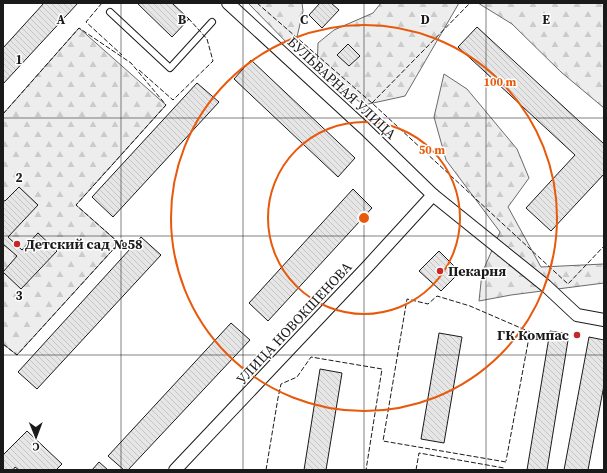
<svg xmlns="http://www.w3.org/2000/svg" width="607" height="473" viewBox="0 0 607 473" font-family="'Source Serif 4',serif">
	<defs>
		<pattern id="forest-firs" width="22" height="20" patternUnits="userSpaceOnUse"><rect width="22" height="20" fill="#ededed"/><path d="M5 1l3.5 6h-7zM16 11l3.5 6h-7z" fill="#cbcbcb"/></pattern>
		<pattern id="building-back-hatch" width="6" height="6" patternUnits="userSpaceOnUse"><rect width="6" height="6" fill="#e6e6e6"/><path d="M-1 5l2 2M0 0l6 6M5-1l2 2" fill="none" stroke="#c5c5c5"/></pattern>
	</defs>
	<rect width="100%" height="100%" fill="#fff"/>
	<!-- forest -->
	<g fill="url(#forest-firs)" stroke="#6a6a6a">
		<polygon points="248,3 302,3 303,11 294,50"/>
		<polygon points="381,3 459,3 405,96 364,105 317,71 318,43 334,30 373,13"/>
		<polygon points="478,3 604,3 604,108 561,72 512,24"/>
		<polygon points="79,28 166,105 76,205 119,243 17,355 3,344 3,114"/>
		<polygon points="444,74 467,89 517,149 529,178 508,207 541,267 604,264 604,283 511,295 479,301 482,273 500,232 446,160 434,117"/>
	</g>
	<!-- building -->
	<g fill="url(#building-back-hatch)" stroke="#1a1a1a">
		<polygon points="44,3 78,3 3,84 3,48"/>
		<polygon points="137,3 172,3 189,19 172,37"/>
		<polygon points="320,3 331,3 339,10 322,28 309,15"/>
		<polygon points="477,27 604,144 604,174 551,231 526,208 575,155 458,47"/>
		<polygon points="348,44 360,56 349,66 337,55"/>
		<polygon points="251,60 355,158 338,177 234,79"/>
		<polygon points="197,83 219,102 113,217 92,197"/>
		<polygon points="19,187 38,205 8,237 22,250 38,233 57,251 21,289 3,272 17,256 3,244 3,200 5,201"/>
		<polygon points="353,189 372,208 268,321 249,303"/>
		<polygon points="141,237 161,255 37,389 18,372"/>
		<polygon points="439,251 460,272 441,291 419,271"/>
		<polygon points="231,323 250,340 128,470 124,470 108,456"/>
		<polygon points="550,331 569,334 547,470 527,470"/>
		<polygon points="439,333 462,337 444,443 421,439"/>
		<polygon points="589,337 604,340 604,385 588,470 564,470"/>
		<polygon points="320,369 342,373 326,470 304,470"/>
		<polygon points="27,431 62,464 56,470 19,470 15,467 13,470 3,470 3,455"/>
		<polygon points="99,462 108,470 92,470"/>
	</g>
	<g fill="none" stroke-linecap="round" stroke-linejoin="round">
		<defs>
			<polyline id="service" points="110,12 170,68 212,22"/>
			<g id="minor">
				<polyline points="228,3 364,128 433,195 546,286 577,315 604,320"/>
				<polyline points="175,470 369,265 433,195"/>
			</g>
		</defs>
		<!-- service casing -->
		<use href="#service" stroke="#1a1a1a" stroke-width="8"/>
		<!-- minor casing -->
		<use href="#minor" stroke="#1a1a1a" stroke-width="14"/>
		<!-- service -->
		<use href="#service" stroke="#fff" stroke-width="6"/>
		<!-- minor -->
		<use href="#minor" stroke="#fff" stroke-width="12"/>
		<!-- fence -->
		<g stroke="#1a1a1a" stroke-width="1" stroke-dasharray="5 2" stroke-linecap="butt">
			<polyline points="102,3 86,22 122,55"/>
			<polyline points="257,3 372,103 568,284 604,246"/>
			<polyline points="139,70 173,100 213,61 207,39 189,19"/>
			<polyline points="372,103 470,3"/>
			<polyline points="3,114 79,28 131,63 166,105 76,205 119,243 17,355 3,344"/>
			<polyline points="506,462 383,441 407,299 428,304 437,296 470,306 530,332 506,461"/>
			<polyline points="266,470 278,398 281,384 297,377 311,357 382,369 366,470"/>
			<polyline points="416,470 419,453 504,468 503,470"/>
		</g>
	</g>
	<!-- grid -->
	<path fill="none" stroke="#1a1a1a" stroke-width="1" stroke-opacity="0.55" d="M121 3V470M243 3V470M364 3V470M486 3V470M3 118H604M3 236H604M3 355H604"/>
	<!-- distance rings -->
	<g fill="none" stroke="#e8590c" stroke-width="2">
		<circle cx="364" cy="218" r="96"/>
		<circle cx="364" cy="218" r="193"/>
	</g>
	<!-- markers -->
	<g fill="#c62828" stroke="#fff" stroke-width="1.5">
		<circle cx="17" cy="244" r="4"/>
		<circle cx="440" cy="271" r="4"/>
		<circle cx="577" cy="335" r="4"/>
	</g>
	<g text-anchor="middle" stroke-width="3" stroke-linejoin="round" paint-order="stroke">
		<!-- street labels -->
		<g font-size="14" fill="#1a1a1a" stroke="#fff">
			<text transform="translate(342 88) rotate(43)" y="5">БУЛЬВАРНАЯ УЛИЦА</text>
			<text transform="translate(294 323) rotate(-47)" y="5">УЛИЦА НОВОКШЕНОВА</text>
		</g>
		<!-- poi labels -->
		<g font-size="14" font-weight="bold" fill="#1a1a1a" stroke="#fff" text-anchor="start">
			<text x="25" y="249">Детский сад №58</text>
			<text x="448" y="276">Пекарня</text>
			<text x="569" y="340" text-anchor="end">ГК Компас</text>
		</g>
	</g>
	<g font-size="13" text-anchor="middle" font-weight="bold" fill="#1a1a1a" stroke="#fff" stroke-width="3" stroke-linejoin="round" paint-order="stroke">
		<text x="61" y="24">A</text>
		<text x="182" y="24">B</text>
		<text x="304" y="24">C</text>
		<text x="425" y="24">D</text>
		<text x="546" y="24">E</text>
		<text x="19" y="64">1</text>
		<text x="19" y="182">2</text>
		<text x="19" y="300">3</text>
	</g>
	<circle cx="364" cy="218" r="6" fill="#e8590c" stroke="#fff" stroke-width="2"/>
	<g font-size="12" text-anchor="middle" font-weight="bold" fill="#e8590c" stroke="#fff" stroke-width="3" stroke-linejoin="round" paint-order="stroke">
		<text x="500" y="86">100 m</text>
		<text x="432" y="154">50 m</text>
	</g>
	<!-- border -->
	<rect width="607" height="473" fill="none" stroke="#1a1a1a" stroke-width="8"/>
	<!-- north arrow -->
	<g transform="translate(36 437) rotate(179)" stroke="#ffffff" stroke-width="3" paint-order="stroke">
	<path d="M0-3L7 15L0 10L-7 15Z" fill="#1a1a1a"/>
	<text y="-6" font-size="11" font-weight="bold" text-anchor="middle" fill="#1a1a1a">С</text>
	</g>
</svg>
